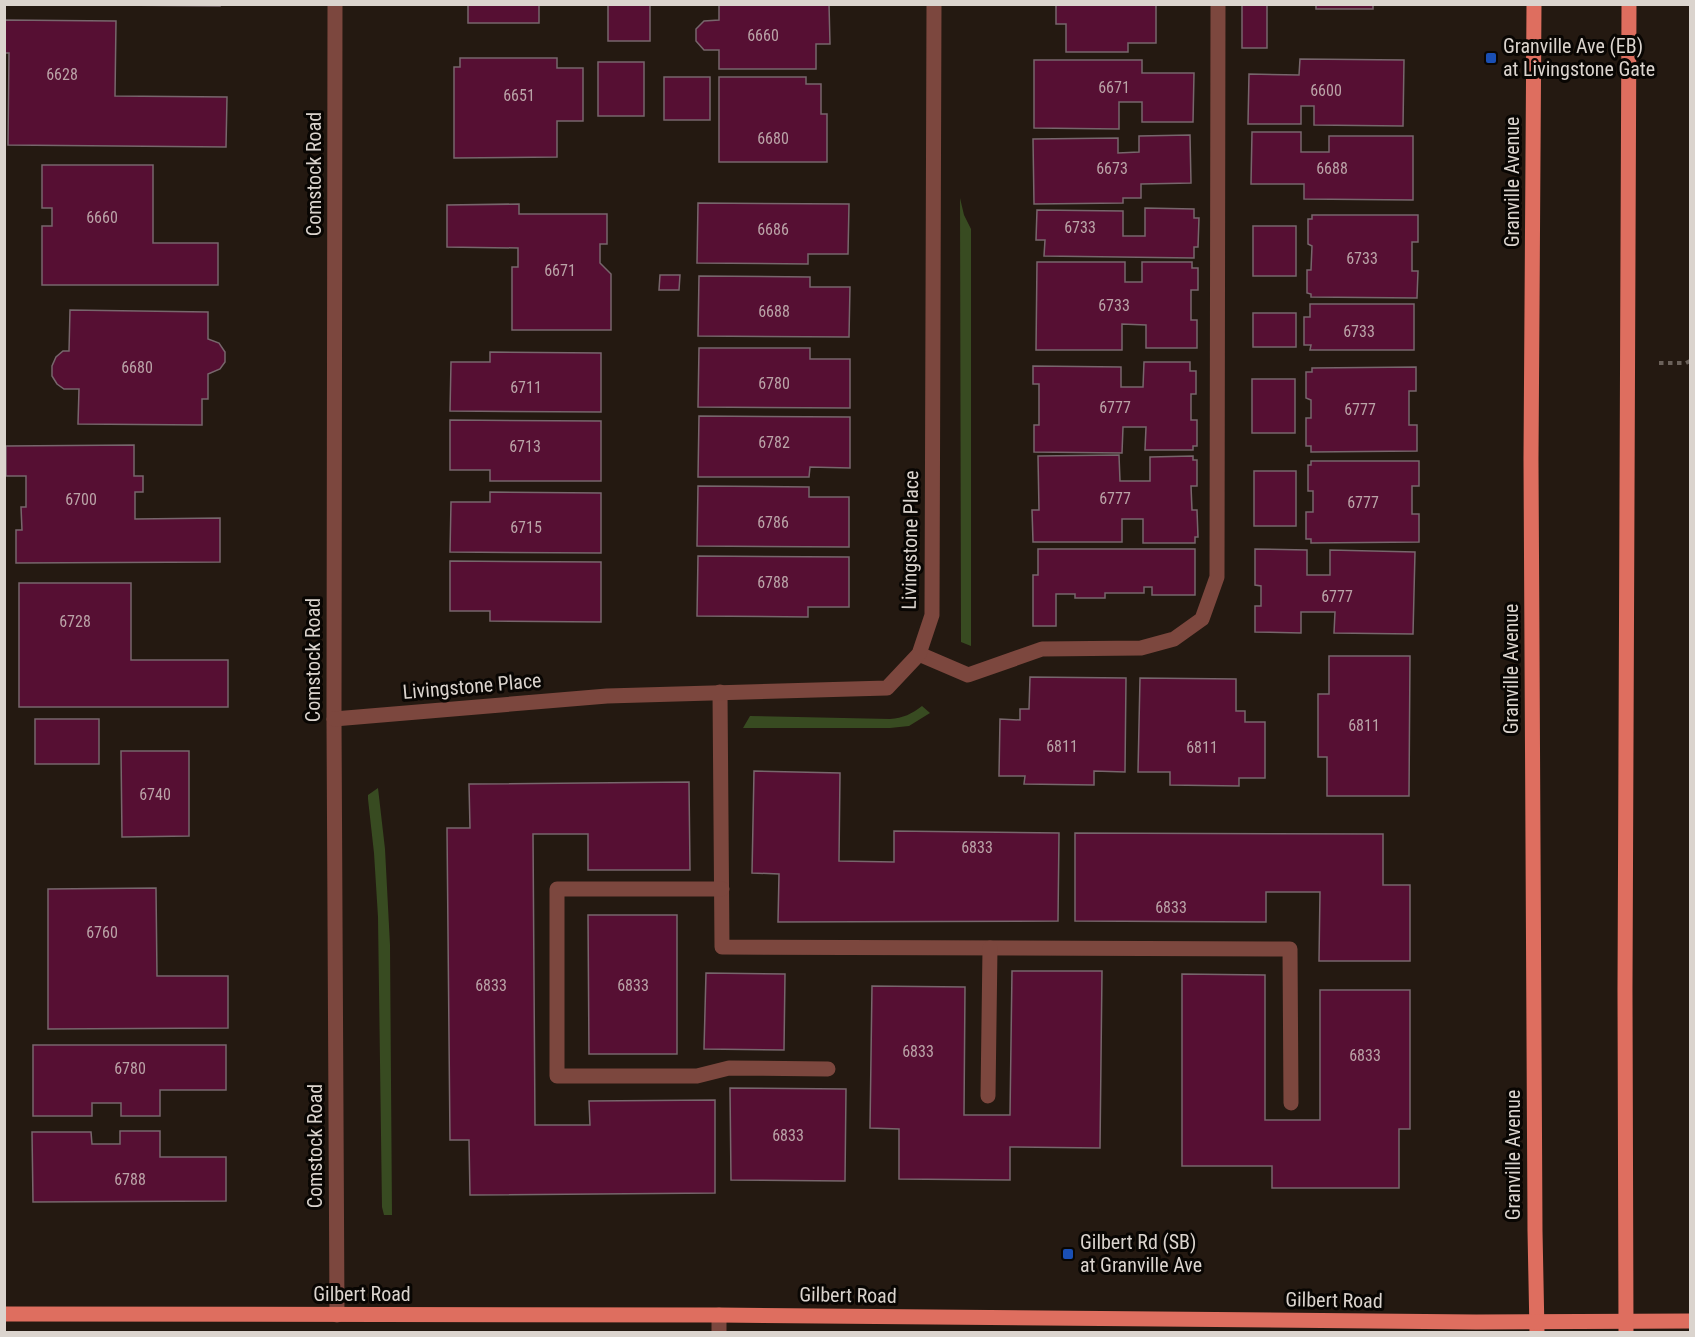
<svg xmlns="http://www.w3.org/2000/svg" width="1695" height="1337" viewBox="0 0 1695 1337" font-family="'Roboto Condensed',sans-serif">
	<rect width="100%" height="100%" fill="#241911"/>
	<!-- green -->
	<g fill="#384b21">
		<polygon points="960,198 964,215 971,229 971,646 961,642"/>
		<path d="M922 706 930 713 909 726 890 728H743L750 716 890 719C903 718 912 714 922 706Z"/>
		<polygon points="378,788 385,849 390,945 392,1215 384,1215 382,1207 378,917 374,853 368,799 368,795"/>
	</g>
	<!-- building -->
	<g fill="#560f33" stroke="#77666c" stroke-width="1.5">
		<polygon points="4,4 220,4 220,6"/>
		<rect x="468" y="4" width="71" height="19"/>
		<rect x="608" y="4" width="42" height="37"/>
		<polygon points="719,4 829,4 830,44 816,44 816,69 719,69 719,50 704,50 696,41 696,29 704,21 719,20"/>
		<polygon points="1056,4 1156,4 1156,43 1128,43 1128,52 1066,52 1066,24 1056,24"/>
		<rect x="1242" y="4" width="25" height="44"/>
		<rect x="1316" y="4" width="57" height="5"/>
		<polygon points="4,20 116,21 115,96 227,97 226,147 8,145 9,53 4,53"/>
		<polygon points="460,58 557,58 557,68 583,68 583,121 557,121 557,157 454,158 454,67 460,67"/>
		<polygon points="1300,59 1404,60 1403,126 1314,125 1314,106 1301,106 1301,124 1248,124 1249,74 1299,75"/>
		<polygon points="1034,60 1142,60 1142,73 1194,73 1193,122 1142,122 1142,102 1119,102 1119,129 1034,128"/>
		<rect x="598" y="62" width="46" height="54"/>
		<rect x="664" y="77" width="46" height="43"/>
		<polygon points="719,77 806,77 806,84 821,84 821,114 827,114 827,162 719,162"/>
		<polygon points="1252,132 1301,132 1301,152 1329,152 1329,136 1413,136 1413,200 1304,199 1304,184 1251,184"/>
		<polygon points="1190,135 1191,183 1141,184 1141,198 1123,198 1123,203 1034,204 1033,139 1118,138 1118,153 1139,152 1139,136"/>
		<polygon points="42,165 153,165 153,243 218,243 218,285 42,285 42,226 52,226 52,208 42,208"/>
		<polygon points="698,203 849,204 848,254 808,254 808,264 697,263"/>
		<polygon points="519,204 519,214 607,214 607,244 600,244 600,263 611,274 611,330 512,330 512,267 518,267 518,248 447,247 447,205"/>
		<polygon points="1145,208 1194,209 1194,218 1199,218 1198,247 1194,247 1194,258 1044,256 1045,240 1036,240 1037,210 1123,211 1123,236 1145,236"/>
		<polygon points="1312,215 1418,215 1418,242 1412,242 1412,271 1418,271 1417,298 1311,297 1311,294 1307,293 1307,270 1311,270 1312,246 1308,244 1308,219 1312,219"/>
		<rect x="1253" y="226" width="43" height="50"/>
		<polygon points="1037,262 1125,262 1125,282 1142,282 1142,262 1192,262 1192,268 1198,268 1198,290 1191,290 1191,320 1197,320 1197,348 1146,348 1146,325 1122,324 1122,350 1036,350"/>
		<polygon points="660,275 680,275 679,290 659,290"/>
		<polygon points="699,276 810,277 810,287 850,287 849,337 698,336"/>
		<polygon points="1310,304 1414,304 1414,350 1310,350 1311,345 1304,345 1304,317 1310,317"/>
		<polygon points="70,310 208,312 208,339 219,343 225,352 225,362 220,369 208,374 208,399 202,399 202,425 78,424 79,389 64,389 57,384 52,376 52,366 56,357 63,351 69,351"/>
		<rect x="1253" y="313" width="43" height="34"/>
		<polygon points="699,348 810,348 810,359 850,359 850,408 698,407"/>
		<polygon points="490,352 601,353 601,412 450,411 451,362 490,362"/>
		<polygon points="1144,362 1190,362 1190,371 1196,371 1196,394 1191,394 1191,420 1197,420 1197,446 1193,446 1193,450 1145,450 1146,427 1123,427 1122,453 1034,452 1034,425 1039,425 1039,384 1033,384 1033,366 1121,367 1121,387 1143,387"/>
		<polygon points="1416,367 1416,391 1409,391 1409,425 1417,425 1417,451 1311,452 1311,446 1306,446 1306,418 1311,418 1311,400 1306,398 1306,372 1312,372 1312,368"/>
		<rect x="1252" y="379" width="43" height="54"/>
		<polygon points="699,416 850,417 850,468 810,467 809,477 698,477"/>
		<polygon points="450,420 601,421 601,481 490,481 490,470 450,470"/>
		<polygon points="134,445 134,476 143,476 143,492 135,492 135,519 220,518 220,562 16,563 16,530 22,530 21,507 26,507 26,476 6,476 6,446"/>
		<polygon points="1119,455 1120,481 1150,481 1150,457 1193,456 1193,460 1197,460 1197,486 1191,486 1192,510 1197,510 1198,537 1195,537 1195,543 1143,543 1143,519 1122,519 1122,542 1033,542 1032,510 1039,510 1038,456"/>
		<polygon points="1311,461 1419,461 1419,486 1412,486 1412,514 1419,514 1419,542 1311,543 1311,539 1306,539 1306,512 1313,512 1313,491 1308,491 1308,465 1311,465"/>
		<rect x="1254" y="471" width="42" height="55"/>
		<polygon points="698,486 809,487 809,497 849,497 849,547 697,546"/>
		<polygon points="490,492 601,493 601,553 450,552 451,502 490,502"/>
		<polygon points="1038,549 1195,549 1195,595 1152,595 1152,587 1144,587 1144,593 1105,593 1105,598 1075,598 1075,594 1056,594 1056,626 1033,626 1033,575 1038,575"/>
		<polygon points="1255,549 1307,550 1307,575 1330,575 1330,550 1415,552 1413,634 1334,633 1335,612 1301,612 1301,633 1255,632 1255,606 1261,606 1261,586 1255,585"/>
		<polygon points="698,556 849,557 849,607 808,607 808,617 697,616"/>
		<polygon points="450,561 601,562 601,622 490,621 490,611 450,611"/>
		<polygon points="19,583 131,583 131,660 228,660 228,707 19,707"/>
		<polygon points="1329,656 1410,656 1409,796 1327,796 1327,757 1318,757 1318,694 1329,694"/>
		<polygon points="1030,677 1126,678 1125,772 1094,771 1094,785 1024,784 1025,776 999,776 1000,719 1020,720 1020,709 1029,709"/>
		<polygon points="1140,678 1236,679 1236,711 1245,711 1245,722 1265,722 1265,778 1239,778 1239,786 1170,785 1170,772 1138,772"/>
		<rect x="35" y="719" width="64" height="45"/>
		<polygon points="121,751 189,751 189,836 122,837"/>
		<polygon points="754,771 840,773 839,861 894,862 894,831 1059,833 1058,921 778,922 779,874 752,873"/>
		<polygon points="689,782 690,870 588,870 588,834 533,834 535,1125 590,1125 589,1101 715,1100 715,1193 470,1195 469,1140 450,1140 447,828 470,828 469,784"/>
		<polygon points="1075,833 1383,834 1383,885 1410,885 1410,961 1319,961 1320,892 1266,892 1266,922 1075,921"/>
		<polygon points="156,888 157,976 228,976 228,1028 48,1029 48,889"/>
		<polygon points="588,915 677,915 677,1054 589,1054"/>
		<polygon points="1012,971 1102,971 1100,1148 1010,1147 1010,1180 899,1179 899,1129 870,1128 872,986 965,987 964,1115 1010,1115"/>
		<polygon points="706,973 785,974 784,1050 704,1049"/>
		<polygon points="1182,974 1265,975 1265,1120 1320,1120 1320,990 1410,990 1410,1129 1399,1129 1399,1188 1272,1188 1272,1166 1182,1166"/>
		<polygon points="33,1045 226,1045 226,1090 160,1090 160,1116 121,1116 121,1103 92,1103 92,1116 33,1116"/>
		<polygon points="730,1088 846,1089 845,1181 731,1180"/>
		<polygon points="120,1131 160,1131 160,1157 226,1157 226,1201 33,1202 32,1132 91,1132 92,1144 120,1144"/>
	</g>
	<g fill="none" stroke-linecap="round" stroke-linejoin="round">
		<!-- path -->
		<polyline stroke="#6b615a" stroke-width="4" stroke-dasharray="4.5 4.5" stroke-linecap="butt" points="1659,363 1686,363 1690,361"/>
		<!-- minor -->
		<g stroke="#7c473e" stroke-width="15">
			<polyline points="335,4 334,719 337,1315"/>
			<polyline points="919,654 968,675 1042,649 1141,648 1174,639 1202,619 1217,577 1218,4"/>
			<polyline points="720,692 722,947 1290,949 1291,1103"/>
			<polyline points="334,719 607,696 887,688 919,654 932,615 934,4"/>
			<polyline points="722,889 557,889 557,1076 697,1076 729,1068 828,1069"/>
			<polyline points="988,1096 990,948"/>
			<polyline points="719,1315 719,1332"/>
		</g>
		<!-- major -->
		<g stroke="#de6e5f" stroke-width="15">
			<polyline points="1534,4 1531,459 1535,1231 1537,1332"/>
			<polyline points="4,1314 719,1315 1476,1322 1690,1321"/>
			<polyline points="1626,1332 1625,989 1629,4"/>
		</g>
	</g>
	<!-- markers -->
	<g fill="#1a4fb4" stroke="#090603" stroke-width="2">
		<rect x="1485" y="52" width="12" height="12" rx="3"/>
		<rect x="1062" y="1248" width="12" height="12" rx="3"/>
	</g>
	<g text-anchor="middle" stroke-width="6" stroke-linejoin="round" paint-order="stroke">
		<!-- number labels -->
		<g font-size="16" fill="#baa3a7">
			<text x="763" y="41">6660</text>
			<text x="62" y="80">6628</text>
			<text x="1114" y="93">6671</text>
			<text x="1326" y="96">6600</text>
			<text x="519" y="101">6651</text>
			<text x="773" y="144">6680</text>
			<text x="1112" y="174">6673</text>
			<text x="1332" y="174">6688</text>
			<text x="102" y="223">6660</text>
			<text x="1080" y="233">6733</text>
			<text x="773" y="235">6686</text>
			<text x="1362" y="264">6733</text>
			<text x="560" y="276">6671</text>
			<text x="1114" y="311">6733</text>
			<text x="774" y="317">6688</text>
			<text x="1359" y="337">6733</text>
			<text x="137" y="373">6680</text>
			<text x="774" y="389">6780</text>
			<text x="526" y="393">6711</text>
			<text x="1115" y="413">6777</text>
			<text x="1360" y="415">6777</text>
			<text x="774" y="448">6782</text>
			<text x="525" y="452">6713</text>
			<text x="1115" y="504">6777</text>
			<text x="81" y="505">6700</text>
			<text x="1363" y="508">6777</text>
			<text x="773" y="528">6786</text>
			<text x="526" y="533">6715</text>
			<text x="773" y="588">6788</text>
			<text x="1337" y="602">6777</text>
			<text x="75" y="627">6728</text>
			<text x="1364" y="731">6811</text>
			<text x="1062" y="752">6811</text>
			<text x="1202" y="753">6811</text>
			<text x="155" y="800">6740</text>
			<text x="977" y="853">6833</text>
			<text x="1171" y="913">6833</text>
			<text x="102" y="938">6760</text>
			<text x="491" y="991">6833</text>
			<text x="633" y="991">6833</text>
			<text x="918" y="1057">6833</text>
			<text x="1365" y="1061">6833</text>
			<text x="130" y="1074">6780</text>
			<text x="788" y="1141">6833</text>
			<text x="130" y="1185">6788</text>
		</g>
		<!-- poi labels -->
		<g font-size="20" fill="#dbd4ce" stroke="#090603" text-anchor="start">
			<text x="1503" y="53">Granville Ave (EB)<tspan x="1503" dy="23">at Livingstone Gate</tspan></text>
			<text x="1080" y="1249">Gilbert Rd (SB)<tspan x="1080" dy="23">at Granville Ave</tspan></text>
		</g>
		<!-- street labels -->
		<g font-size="20" fill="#dbd4ce" stroke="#090603">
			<text transform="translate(314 174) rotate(-90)" y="7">Comstock Road</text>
			<text transform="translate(1512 182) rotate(-90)" y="7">Granville Avenue</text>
			<text transform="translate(910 540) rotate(-89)" y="7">Livingstone Place</text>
			<text transform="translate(313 660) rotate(-90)" y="7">Comstock Road</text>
			<text transform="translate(1511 669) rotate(-90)" y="7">Granville Avenue</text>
			<text transform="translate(472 686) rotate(-5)" y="7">Livingstone Place</text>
			<text transform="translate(315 1146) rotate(-90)" y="7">Comstock Road</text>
			<text transform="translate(1513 1155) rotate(-90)" y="7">Granville Avenue</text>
			<text x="362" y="1301">Gilbert Road</text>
			<text transform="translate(848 1295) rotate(1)" y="7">Gilbert Road</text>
			<text transform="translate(1334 1300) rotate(1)" y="7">Gilbert Road</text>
		</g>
	</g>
	<!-- border -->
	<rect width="1695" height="1337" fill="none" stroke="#dbd4ce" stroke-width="12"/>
</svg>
